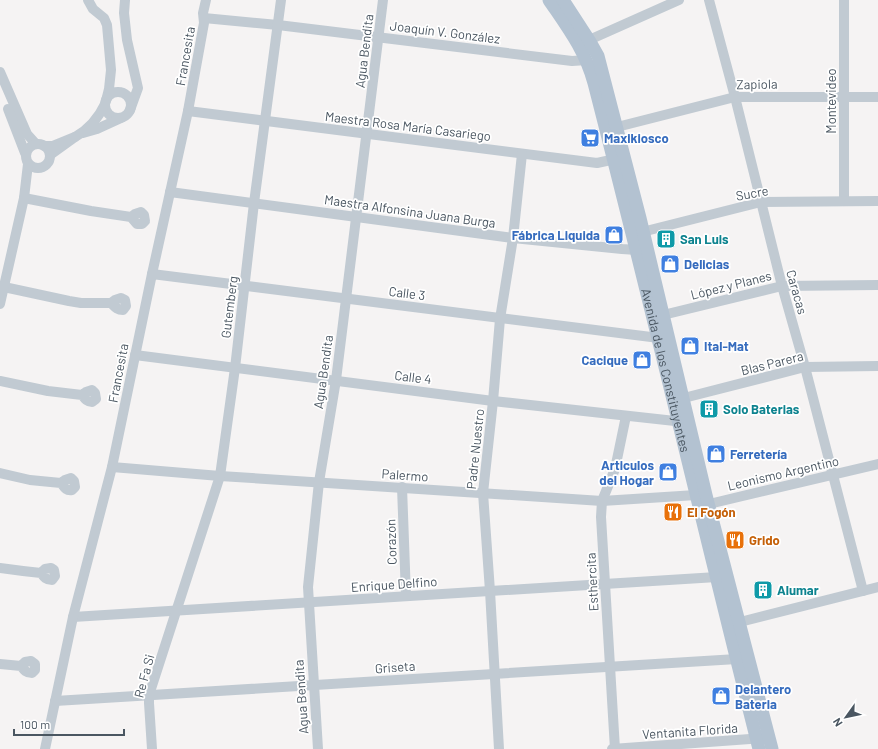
<svg xmlns="http://www.w3.org/2000/svg" width="878" height="749" viewBox="0 0 878 749" font-family="Barlow,sans-serif">
	<rect width="100%" height="100%" fill="#f5f3f3"/>
	<g fill="none" stroke-linecap="round" stroke-linejoin="round">
		<!-- minor -->
		<g stroke="#c1cad2" stroke-width="10">
			<polyline points="88,0 93,9 104,18 107,25 111,70 109,89 106,101"/>
			<polyline points="125,0 124,13 127,40 138,88 130,110"/>
			<polyline points="709,0 735,97 782,286 805,367 863,591"/>
			<polyline points="844,0 844,201"/>
			<polyline points="204,18 278,25 572,61 587,60"/>
			<polyline points="589,40 679,0"/>
			<polyline points="0,72 27,134 36,144"/>
			<circle cx="118" cy="105" r="13"/>
			<polyline points="8,109 25,153"/>
			<polyline points="188,111 597,163 620,158"/>
			<polyline points="617,127 735,97 878,97"/>
			<polyline points="83,133 97,129 121,118"/>
			<path d="M75 137C89 129 98 119 105 104"/>
			<circle cx="38" cy="156" r="12"/>
			<polyline points="44,146 53,146 75,137 50,155"/>
			<polyline points="170,192 513,238 622,249 637,250 642,249"/>
			<polyline points="24,198 91,211 131,217 137,224 142,224 145,221 144,215 141,212 135,214 131,217"/>
			<polyline points="638,233 761,202 878,201"/>
			<polyline points="152,274 659,338"/>
			<path d="M4 287 69 301 81 303H111L115 300 121 298 125 300 126 306 123 310C117 310 115 307 111 303"/>
			<polyline points="0,304 24,198 28,164"/>
			<polyline points="663,315 782,286 878,285"/>
			<polyline points="135,355 493,401 684,422"/>
			<path d="M0 381 48 391 82 395 86 392 92 390 95 393 96 399 92 402C87 402 85 399 82 395"/>
			<polyline points="676,400 805,367 878,366"/>
			<polyline points="112,467 220,476 602,501 696,495 709,504 878,464"/>
			<path d="M0 473 30 480 61 483 65 480 71 478 74 481 75 487 72 490C66 491 64 487 61 483"/>
			<polyline points="402,487 406,596"/>
			<path d="M0 568 23 571 41 573 45 569 51 568 54 570 55 576 52 580C46 580 44 577 41 573"/>
			<polyline points="73,617 717,577"/>
			<polyline points="740,622 878,587"/>
			<path d="M0 664 21 666 25 662 31 661 35 664V670L32 673C26 673 24 670 21 666"/>
			<polyline points="55,701 737,659"/>
			<polyline points="45,749 73,617 112,467 152,274 188,111 204,23 203,13 206,0"/>
			<polyline points="152,749 149,703 149,695 220,476 235,368 254,203 281,0"/>
			<polyline points="318,749 308,587 319,482 336,380 383,0"/>
			<polyline points="499,749 490,591 483,493 493,401 500,319 513,238 522,154"/>
			<polyline points="612,749 764,738"/>
			<polyline points="615,749 601,517 602,501 615,469 626,416"/>
		</g>
		<!-- major -->
		<g stroke="#b3c2d1" stroke-width="13">
			<path id="s1" d="M549 0C568 28 585 50 594 83 651 304 703 527 759 749"/>
			<polyline points="563,0 589,40 598,56 640,218 706,495 772,749"/>
		</g>
	</g>
	<!-- icons -->
	<defs>
		<symbol id="supermarket-square" viewBox="-11 -11 22 22"><rect x="-9" y="-9" width="18" height="18" rx="4" fill="#3f7fe0" stroke="#fff"/><path d="M-6-5.5h2.5l.6 2H6L4.5 2H-2.5L-4.4-4H-6ZM-1.5 3.2a1.3 1.3 0 1 0 .1 0ZM3 3.2a1.3 1.3 0 1 0 .1 0Z" fill="#fff"/></symbol>
		<symbol id="shop-square" viewBox="-11 -11 22 22"><rect x="-9" y="-9" width="18" height="18" rx="4" fill="#3f7fe0" stroke="#fff"/><path d="M-5-2.5h2.3a2.7 3.5 0 0 1 5.4 0H5L5.5 6h-11ZM-1.5-2.5h3a1.5 2.3 0 0 0-3 0Z" fill="#fff"/></symbol>
		<symbol id="building-square" viewBox="-11 -11 22 22"><rect x="-9" y="-9" width="18" height="18" rx="4" fill="#0f9aa8" stroke="#fff"/><path d="M-4-6H4V6H1V3H-1V6H-4ZM-2.5-4.3h1.7v1.8h-1.7ZM.8-4.3h1.7v1.8H.8ZM-2.5-1h1.7V.8h-1.7ZM.8-1h1.7V.8H.8Z" fill="#fff"/></symbol>
		<symbol id="restaurant-square" viewBox="-11 -11 22 22"><rect x="-9" y="-9" width="18" height="18" rx="4" fill="#e8710a" stroke="#fff"/><path d="M-5-6h1v4h1v-4h1v4h1v-4h1v5L-1.5 .5V6h-2V.5L-5-1ZM5-6V6H3V1.5H1.5Q1.5-4 5-6Z" fill="#fff"/></symbol>
	</defs>
	<g fill-rule="evenodd">
		<use href="#supermarket-square" x="579" y="127" width="22" height="22"/>
		<use href="#shop-square" x="603" y="224" width="22" height="22"/>
		<use href="#building-square" x="655" y="228" width="22" height="22"/>
		<use href="#shop-square" x="659" y="253" width="22" height="22"/>
		<use href="#shop-square" x="679" y="335" width="22" height="22"/>
		<use href="#shop-square" x="631" y="349" width="22" height="22"/>
		<use href="#building-square" x="698" y="398" width="22" height="22"/>
		<use href="#shop-square" x="705" y="443" width="22" height="22"/>
		<use href="#shop-square" x="657" y="461" width="22" height="22"/>
		<use href="#restaurant-square" x="662" y="501" width="22" height="22"/>
		<use href="#restaurant-square" x="724" y="529" width="22" height="22"/>
		<use href="#building-square" x="752" y="579" width="22" height="22"/>
		<use href="#shop-square" x="710" y="685" width="22" height="22"/>
	</g>
	<g text-anchor="middle" stroke-width="3.5" stroke-linejoin="round" paint-order="stroke">
		<!-- street labels -->
		<g font-size="13" fill="#4a5661" stroke="#fff">
			<text transform="translate(445 32) rotate(7)" y="5">Joaquín V. González</text>
			<text transform="translate(364 51) rotate(-83)" y="5">Agua Bendita</text>
			<text transform="translate(185 56) rotate(-80)" y="5">Francesita</text>
			<text transform="translate(757 84) rotate(-1)" y="5">Zapiola</text>
			<text transform="translate(831 101) rotate(-90)" y="5">Montevideo</text>
			<text transform="translate(408 126) rotate(7)" y="5">Maestra Rosa María Casariego</text>
			<text transform="translate(752 193) rotate(-10)" y="5">Sucre</text>
			<text transform="translate(410 211) rotate(8)" y="5">Maestra Alfonsina Juana Burga</text>
			<text transform="translate(731 285) rotate(-14)" y="5">López y Planes</text>
			<text transform="translate(797 292) rotate(74)" y="5">Caracas</text>
			<text transform="translate(407 293) rotate(7)" y="5">Calle 3</text>
			<text transform="translate(229 307) rotate(-83)" y="5">Gutemberg</text>
			<text transform="translate(772 363) rotate(-14)" y="5">Blas Parera</text>
			<text dy="5" stroke="none"><textPath href="#s1" startOffset="391">Avenida de los Constituyentes</textPath></text>
			<text transform="translate(323 372) rotate(-82)" y="5">Agua Bendita</text>
			<text transform="translate(118 373) rotate(-79)" y="5">Francesita</text>
			<text transform="translate(413 377) rotate(7)" y="5">Calle 4</text>
			<text transform="translate(475 449) rotate(-84)" y="5">Padre Nuestro</text>
			<text transform="translate(783 473) rotate(-13)" y="5">Leonismo Argentino</text>
			<text transform="translate(405 475) rotate(4)" y="5">Palermo</text>
			<text transform="translate(391 542) rotate(-92)" y="5">Corazón</text>
			<text transform="translate(592 582) rotate(-93)" y="5">Esthercita</text>
			<text transform="translate(394 584) rotate(-4)" y="5">Enrique Delfino</text>
			<text transform="translate(395 667) rotate(-4)" y="5">Griseta</text>
			<text transform="translate(144 676) rotate(-75)" y="5">Re Fa Si</text>
			<text transform="translate(301 697) rotate(-94)" y="5">Agua Bendita</text>
			<text transform="translate(690 731) rotate(-4)" y="5">Ventanita Florida</text>
		</g>
		<!-- shop labels -->
		<g font-size="13" font-weight="bold" fill="#366cbe" stroke="#fff" text-anchor="start">
			<text x="604" y="143">Maxikiosco</text>
			<text x="600" y="240" text-anchor="end">Fábrica Liquida</text>
			<text x="684" y="269">Delicias</text>
			<text x="704" y="351">Ital-Mat</text>
			<text x="628" y="365" text-anchor="end">Cacique</text>
			<text x="730" y="459">Ferretería</text>
			<text x="654" y="470" text-anchor="end">Articulos<tspan x="654" dy="15">del Hogar</tspan></text>
			<text x="735" y="694">Delantero<tspan x="735" dy="15">Bateria</tspan></text>
		</g>
		<!-- culture labels -->
		<g font-size="13" font-weight="bold" fill="#0d838f" stroke="#fff" text-anchor="start">
			<text x="680" y="244">San Luis</text>
			<text x="723" y="414">Solo Baterias</text>
			<text x="777" y="595">Alumar</text>
		</g>
		<!-- food labels -->
		<g font-size="13" font-weight="bold" fill="#c56008" stroke="#fff" text-anchor="start">
			<text x="687" y="517">El Fogón</text>
			<text x="749" y="545">Grido</text>
		</g>
	</g>
	<!-- north arrow -->
	<g transform="translate(846 717) rotate(237)" stroke="#ffffff" stroke-width="3" paint-order="stroke">
	<path d="M0-3L7 15L0 10L-7 15Z" fill="#4a5661"/>
	<text y="-6" font-size="11" font-weight="bold" text-anchor="middle" fill="#4a5661">N</text>
	</g>
	<!-- scale -->
	<path d="M14 729v6h110v-6" fill="none" stroke="#4a5661" stroke-width="2"/>
	<text x="20" y="729" font-size="12" fill="#4a5661" stroke="#ffffff" stroke-width="3" paint-order="stroke">100 m</text>
</svg>
